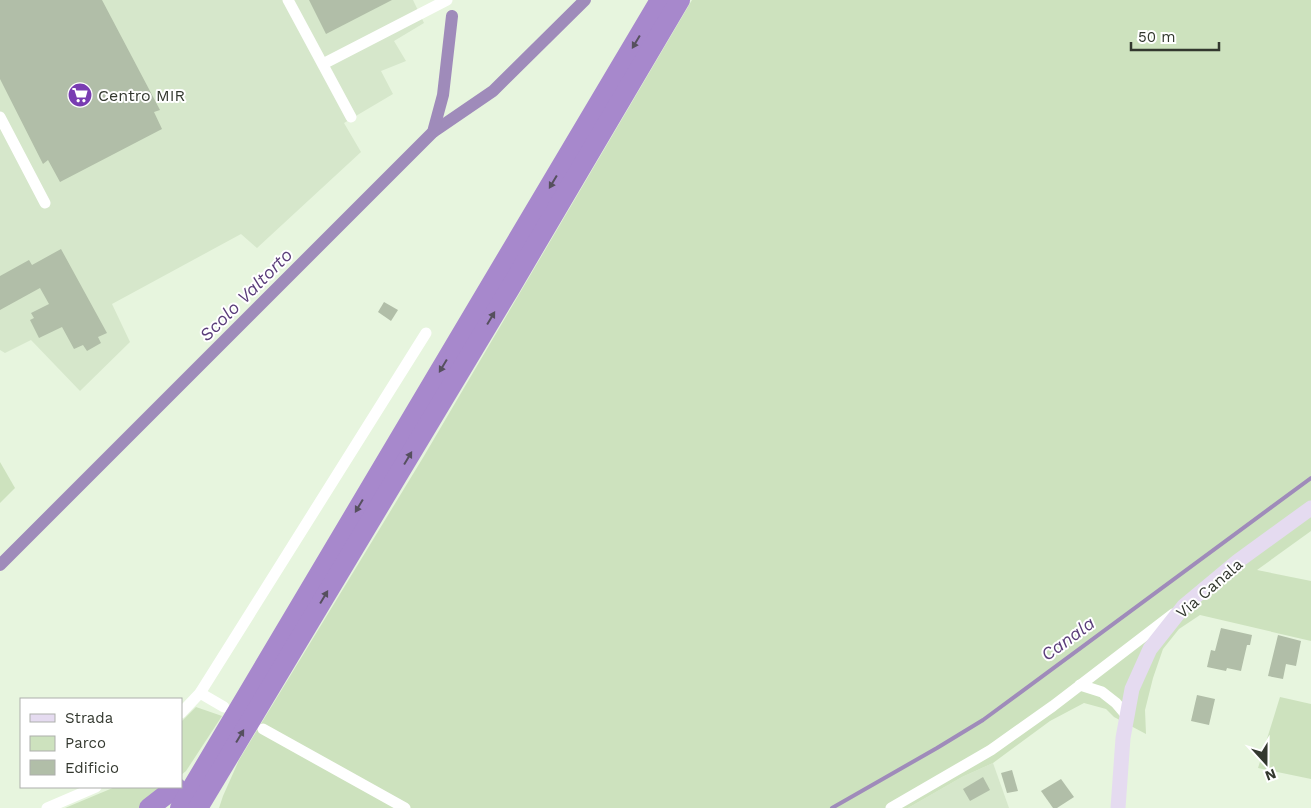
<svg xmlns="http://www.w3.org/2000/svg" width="1311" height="808" viewBox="0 0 1311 808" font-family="'Work Sans',sans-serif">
	<rect width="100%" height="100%" fill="#e7f5de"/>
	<!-- built -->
	<g fill="#d6e7cb">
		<polygon points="0,0 413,0 424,23 394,41 406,61 381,71 393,94 344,123 361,152 257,248 241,234 112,304 130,342 80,391 31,340 5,353 0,350"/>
		<polygon points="993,763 1009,808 908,808 962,777"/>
	</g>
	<!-- green -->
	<g fill="#cde2be">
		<polygon points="692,0 1311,0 1311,531 1257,570 1311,581 1311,641 1200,615 1179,629 1163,649 1153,678 1145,710 1146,734 1114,717 1106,709 1084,703 1050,721 993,763 962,777 908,808 219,808 223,796 239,760 424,456"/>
		<polygon points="0,462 15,488 0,503"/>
		<polygon points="1280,697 1311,704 1311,779 1258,768"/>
		<polygon points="196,707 222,716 186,771 181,775 181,722"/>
		<polygon points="115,787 170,787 143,808 65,808"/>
	</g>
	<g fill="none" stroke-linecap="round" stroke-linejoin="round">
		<!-- stream -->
		<polyline stroke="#9f8bba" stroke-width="4" points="832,808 937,748 983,720 1311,478"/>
		<!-- canal -->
		<g stroke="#9f8bba" stroke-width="12">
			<polyline points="433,132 493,91 585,0"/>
			<polyline points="0,565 433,132 443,95 452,16"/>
		</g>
	</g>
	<!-- building -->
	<g fill="#b1bea8">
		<polygon points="0,0 102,0 160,110 154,112 162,129 60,182 48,160 43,164 0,79"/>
		<polygon points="309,0 392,0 326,34"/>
		<polygon points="61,249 107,333 98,337 101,343 87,351 83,345 74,349 62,327 39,338 30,320 34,318 31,313 49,304 40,288 0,310 0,276 29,260 32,265"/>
		<polygon points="384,302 398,310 391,321 378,312"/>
		<polygon points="1221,628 1252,635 1250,645 1247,645 1241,671 1227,668 1226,671 1207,667 1211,650 1215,651"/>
		<polygon points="1278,635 1301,641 1296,666 1286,664 1283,679 1268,676"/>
		<polygon points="1197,695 1215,699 1209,725 1191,721"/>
		<polygon points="1012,770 1018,791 1007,793 1001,773"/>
		<polygon points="983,777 990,790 970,801 963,789"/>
		<polygon points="1061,779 1074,797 1057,808 1053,808 1041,791"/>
	</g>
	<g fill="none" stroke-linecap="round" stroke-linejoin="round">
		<!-- street -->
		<g stroke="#fff" stroke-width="11">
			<polyline points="288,0 351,117"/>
			<polyline points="323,64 447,0"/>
			<polyline points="0,117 45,203"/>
			<polyline points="1080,685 1102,692 1116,703 1127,716"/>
			<polyline points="200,693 224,707"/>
			<polyline points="181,713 200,693 426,333"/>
			<polyline points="263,729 405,808"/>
			<polyline points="47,808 96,787"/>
			<polyline points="891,808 991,750 1053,706 1173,614"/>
		</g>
		<!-- secondary -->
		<polyline stroke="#e5dbf0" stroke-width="15" points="1118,808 1123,738 1132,689 1150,649 1184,606 1238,561 1311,508"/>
		<!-- highway -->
		<g stroke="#a788cc" stroke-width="20">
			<polyline points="149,808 176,787"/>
			<polyline points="180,808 660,0"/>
			<polyline points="198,808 509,290 680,0"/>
		</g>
	</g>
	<!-- one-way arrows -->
	<defs><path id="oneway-solid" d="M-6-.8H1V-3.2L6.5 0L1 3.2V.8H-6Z" transform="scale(1.25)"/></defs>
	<g fill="#56505e">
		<use href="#oneway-solid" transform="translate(636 42) rotate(121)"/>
		<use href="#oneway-solid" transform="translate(553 182) rotate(121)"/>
		<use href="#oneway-solid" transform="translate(491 318) rotate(-59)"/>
		<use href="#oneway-solid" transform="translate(443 366) rotate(121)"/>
		<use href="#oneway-solid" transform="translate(408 458) rotate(-59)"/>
		<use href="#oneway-solid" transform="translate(359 506) rotate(121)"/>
		<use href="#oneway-solid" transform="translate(324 597) rotate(-59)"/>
		<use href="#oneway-solid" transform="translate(240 736) rotate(-59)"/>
	</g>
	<!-- icons -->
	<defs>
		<symbol id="supermarket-disc" viewBox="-11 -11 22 22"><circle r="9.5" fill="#793cb2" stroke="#fff"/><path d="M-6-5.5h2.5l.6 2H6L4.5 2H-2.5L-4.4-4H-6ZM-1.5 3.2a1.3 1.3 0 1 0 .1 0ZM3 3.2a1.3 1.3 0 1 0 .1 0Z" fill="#fff"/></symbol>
	</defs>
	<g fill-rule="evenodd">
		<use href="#supermarket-disc" x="66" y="81" width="28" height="28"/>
	</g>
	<g text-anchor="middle" stroke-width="4" stroke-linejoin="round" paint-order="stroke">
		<!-- poi labels -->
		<g font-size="16" fill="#33382f" stroke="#fff" text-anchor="start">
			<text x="98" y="101">Centro MIR</text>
		</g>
		<!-- street labels -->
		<g font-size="16" fill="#33382f" stroke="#fff">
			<text transform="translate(1209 588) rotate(-41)" y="6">Via Canala</text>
		</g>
		<!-- water labels -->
		<g font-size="18" font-style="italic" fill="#5a3d7a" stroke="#fff">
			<text transform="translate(246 295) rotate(-45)" y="6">Scolo Valtorto</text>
			<text transform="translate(1068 639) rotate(-36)" y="6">Canala</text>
		</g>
	</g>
	<!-- legend -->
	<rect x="20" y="698" width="162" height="90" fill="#ffffff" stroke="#adafac"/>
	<rect x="30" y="714" width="25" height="8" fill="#e5dbf0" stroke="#adafac"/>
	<text x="65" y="723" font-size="15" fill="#33382f">Strada</text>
	<rect x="30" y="736" width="25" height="15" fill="#cde2be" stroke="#adafac"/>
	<text x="65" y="748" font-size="15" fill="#33382f">Parco</text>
	<rect x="30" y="760" width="25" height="15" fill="#b1bea8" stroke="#adafac"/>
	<text x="65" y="773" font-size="15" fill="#33382f">Edificio</text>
	<!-- north arrow -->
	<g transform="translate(1266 763) rotate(159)" stroke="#ffffff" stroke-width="4" paint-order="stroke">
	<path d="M0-4L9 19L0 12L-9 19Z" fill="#33382f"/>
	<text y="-8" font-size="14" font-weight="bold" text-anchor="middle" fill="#33382f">N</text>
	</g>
	<!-- scale -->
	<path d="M1131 42v8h88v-8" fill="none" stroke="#33382f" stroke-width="2.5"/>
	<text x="1138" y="42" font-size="15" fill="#33382f" stroke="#ffffff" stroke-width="4" paint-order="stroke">50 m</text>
</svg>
